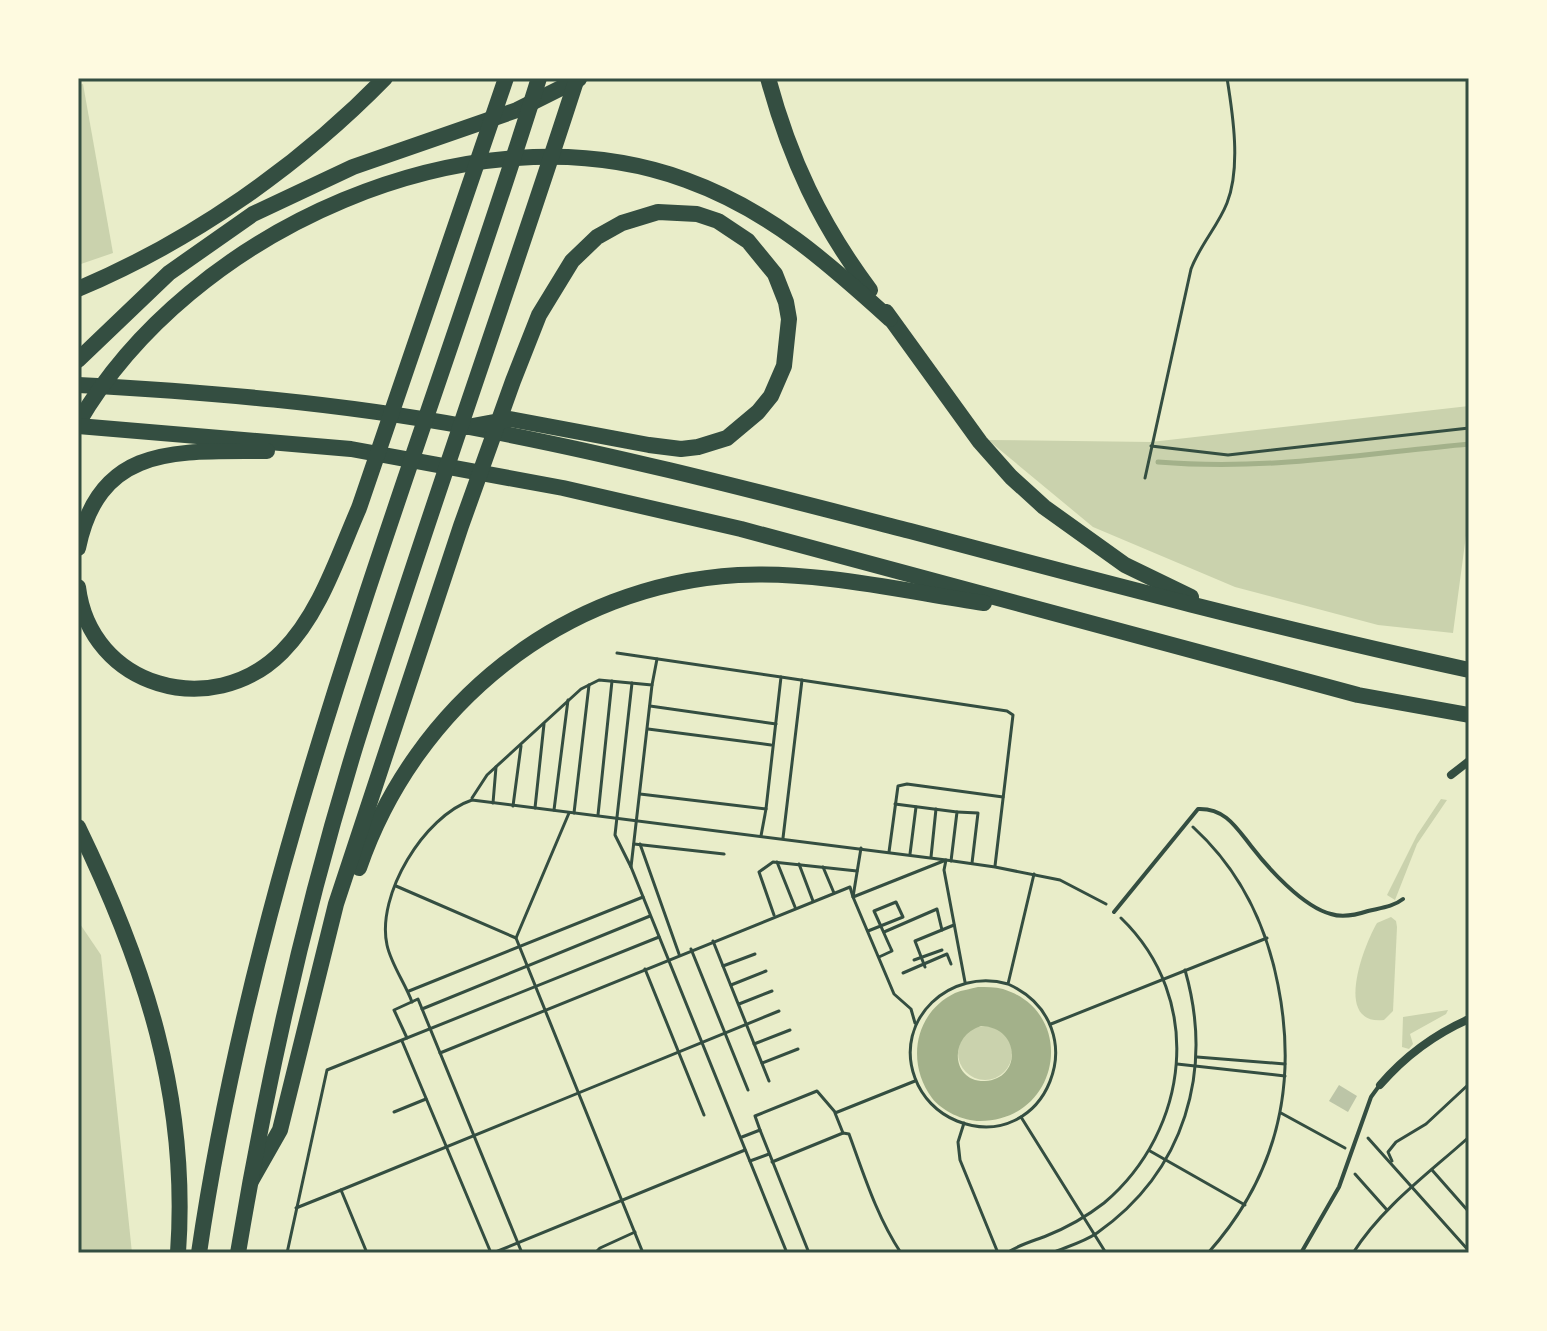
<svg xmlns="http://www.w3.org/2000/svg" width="1547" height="1331" viewBox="0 0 1547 1331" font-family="Literata,serif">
	<rect width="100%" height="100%" fill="#e9edc9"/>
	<!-- green -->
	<g fill="#cad2ad">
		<polygon points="83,84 113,253 78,265 78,85"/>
		<polygon points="1469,406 1469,513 1453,633 1378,625 1235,587 1093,527 988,440 1151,442"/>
		<polygon points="1441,799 1447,800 1417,844 1395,900 1387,895 1417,835"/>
		<path d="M1391 917 1396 921 1397 927 1393 1011 1384 1020C1333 1026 1363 947 1377 923Z"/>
		<polygon points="78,921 101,955 132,1253 78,1253"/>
		<polygon points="1448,1010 1446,1014 1410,1034 1413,1044 1409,1049 1402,1047 1403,1017"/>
		<circle cx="985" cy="1053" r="27"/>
	</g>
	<!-- water -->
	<path fill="#a3b18a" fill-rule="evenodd" d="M978 987C986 987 995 987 1003 989 1079 1013 1060 1121 980 1121 963 1121 942 1111 932 1098 906 1063 914 1013 955 993 962 990 971 989 978 987ZM981 1026C1021 1027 1022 1079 985 1081 951 1082 948 1036 981 1026Z"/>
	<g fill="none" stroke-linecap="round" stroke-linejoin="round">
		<!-- stream -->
		<path stroke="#a3b18a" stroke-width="5" d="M1158 462C1267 471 1361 454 1469 444"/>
	</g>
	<!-- building -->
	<polygon fill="#bcc5a7" points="1339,1085 1357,1096 1348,1112 1329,1101"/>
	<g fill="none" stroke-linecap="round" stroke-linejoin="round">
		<!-- path -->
		<g stroke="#344e41" stroke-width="3">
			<polyline points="1151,446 1228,455 1469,428"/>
			<path d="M1145 478 1191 269C1200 245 1218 226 1227 203 1241 168 1233 115 1227 78"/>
			<polyline points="617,653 781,677 766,809 640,794"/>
			<polyline points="781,677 1007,711 1013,715 995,866"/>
			<polyline points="632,683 615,835 631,867 787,1253"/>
			<polyline points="652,685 657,659"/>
			<polyline points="650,706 776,724"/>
			<polyline points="648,729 771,745"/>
			<polyline points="472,798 487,775 581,689 599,680 652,685 631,867"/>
			<polyline points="493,803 496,767"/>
			<polyline points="895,804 957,812 951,861"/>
			<polyline points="513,806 521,746"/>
			<polyline points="535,808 544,724"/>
			<polyline points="554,810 568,700"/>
			<polyline points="957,812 978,813 972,863"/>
			<polyline points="569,813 516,938 643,1253"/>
			<polyline points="574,813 589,685"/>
			<polyline points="598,815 612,681"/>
			<path d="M1193 827C1240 870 1266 923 1278 985 1298 1086 1277 1176 1208 1253"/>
			<polyline points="761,836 766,809"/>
			<polyline points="783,838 802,680"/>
			<polyline points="634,844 724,854"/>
			<polyline points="640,844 679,954"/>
			<polyline points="861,848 853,897 894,994 911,1009 915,1023"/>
			<polyline points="889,852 898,786 907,784 1003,797"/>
			<polyline points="910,854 916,807"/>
			<polyline points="931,857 936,809"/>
			<polyline points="777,862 795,907"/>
			<polyline points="799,864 813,901"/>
			<polyline points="823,867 834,893"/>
			<polyline points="396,886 516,938"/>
			<polyline points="774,915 759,872 773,862 857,871"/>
			<path d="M868 931 903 917 896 902 874 911C880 924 886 938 892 951L879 957"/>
			<polyline points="884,932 937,909 942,930"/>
			<polyline points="713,941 769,1081"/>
			<polyline points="691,949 748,1090"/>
			<polyline points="914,960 942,950"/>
			<polyline points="723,966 755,954"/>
			<polyline points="925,967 915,941 954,925"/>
			<polyline points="645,969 704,1115"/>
			<polyline points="903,973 947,954 951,964"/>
			<path d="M1008 984C951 967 893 1019 915 1078 922 1097 937 1113 957 1121 1045 1156 1100 1026 1008 984L1034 874"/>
			<polyline points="731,985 766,971"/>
			<polyline points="409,991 643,897"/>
			<path d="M412 1002C405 983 391 964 387 945 376 895 424 816 472 800L946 860 944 870 965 982"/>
			<polyline points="739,1004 772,991"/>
			<polyline points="422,1009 650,916"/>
			<polyline points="1051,1024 1267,938"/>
			<polyline points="407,1038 394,1010 418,999 522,1253"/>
			<polyline points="402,1041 491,1253"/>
			<polyline points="754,1044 790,1030"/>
			<polyline points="440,1053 850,887 853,897 946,860 995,867 1060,880 1106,904"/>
			<polyline points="1197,1057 1285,1064"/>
			<polyline points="762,1063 798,1049"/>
			<polyline points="1177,1064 1285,1076"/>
			<polyline points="394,1112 426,1099"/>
			<polyline points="1281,1113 1345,1148"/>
			<polyline points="1021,1117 1106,1253"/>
			<polyline points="964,1123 958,1142 960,1160 998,1253"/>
			<polyline points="760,1130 755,1116 817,1091 835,1112"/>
			<path d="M843 1133 849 1134C864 1175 877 1217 901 1253"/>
			<polyline points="742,1137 760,1130 809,1253"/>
			<polyline points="1368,1138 1469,1251"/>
			<polyline points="1150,1151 1245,1205"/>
			<polyline points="750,1161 769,1154"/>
			<polyline points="1392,1161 1388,1152 1396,1142 1426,1124 1469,1084"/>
			<polyline points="772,1162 843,1133 835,1113 915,1081"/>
			<polyline points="1432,1170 1469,1212"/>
			<polyline points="1355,1174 1387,1210"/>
			<polyline points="341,1190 779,1011"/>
			<polyline points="296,1208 341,1190 367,1253"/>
			<polyline points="287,1253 327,1070 659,937"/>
			<polyline points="493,1253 745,1150"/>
			<polyline points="595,1253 600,1248 635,1232"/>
			<path d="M1007 1253C1018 1245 1033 1241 1046 1236 1066 1228 1086 1217 1104 1203 1190 1130 1205 999 1121 918"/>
			<path d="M1052 1253C1066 1247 1084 1242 1097 1233 1185 1171 1214 1071 1185 970"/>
			<path d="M1353 1253C1383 1206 1428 1174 1469 1137"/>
		</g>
		<!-- service -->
		<g stroke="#344e41" stroke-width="4">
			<path d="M1114 912 1198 809C1225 808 1236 827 1251 846 1268 868 1303 907 1331 914 1343 918 1356 915 1368 911 1380 908 1393 907 1403 899"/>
			<polyline points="1301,1253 1339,1187 1371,1097 1379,1086"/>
		</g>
		<!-- minor -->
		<g stroke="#344e41" stroke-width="8">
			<polyline points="1451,775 1469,761"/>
			<path d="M1380 1085C1405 1056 1435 1034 1469 1019"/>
		</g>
		<!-- motorway -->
		<g stroke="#344e41" stroke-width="16">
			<path d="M768 78C790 159 820 223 870 290"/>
			<path d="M78 289C192 241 299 166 385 78"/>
			<polyline points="886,312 980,442 1011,477 1044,507 1125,565 1191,597"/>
			<polyline points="78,360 169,273 253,214 353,167 517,110 579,79"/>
			<path d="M78 385C209 392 339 403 469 427 619 455 766 494 914 532 1098 581 1283 630 1469 670"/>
			<path d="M78 423C189 231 472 102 686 180 769 210 826 261 890 319"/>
			<polyline points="78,426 351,449 563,488 741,529 1358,695 1469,715"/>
			<path d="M78 548C100 442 180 452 267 451"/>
			<path d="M78 587C90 687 212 722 282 652 320 614 338 556 359 508L506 78"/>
			<path d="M78 827C145 965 189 1098 178 1253"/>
			<path d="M359 868C415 705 563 585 738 575 819 571 903 591 984 603"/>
			<polyline points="251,1181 280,1130 336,904 461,526 513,381 539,315 572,261 597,237 622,223 658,212 697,214 718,221 748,241 775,274 786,302 789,319 784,366 771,396 758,412 727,438 698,447 681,449 649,445 510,419 467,427"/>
			<path d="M199 1253C258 847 417 467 539 78"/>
			<path d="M238 1253C267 1079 306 906 358 738 427 517 506 298 577 78"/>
		</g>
	</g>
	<!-- border -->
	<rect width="1547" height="1331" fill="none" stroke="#fefae0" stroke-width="160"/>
	<rect x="80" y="80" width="1387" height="1171" fill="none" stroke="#344e41" stroke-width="3"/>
</svg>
